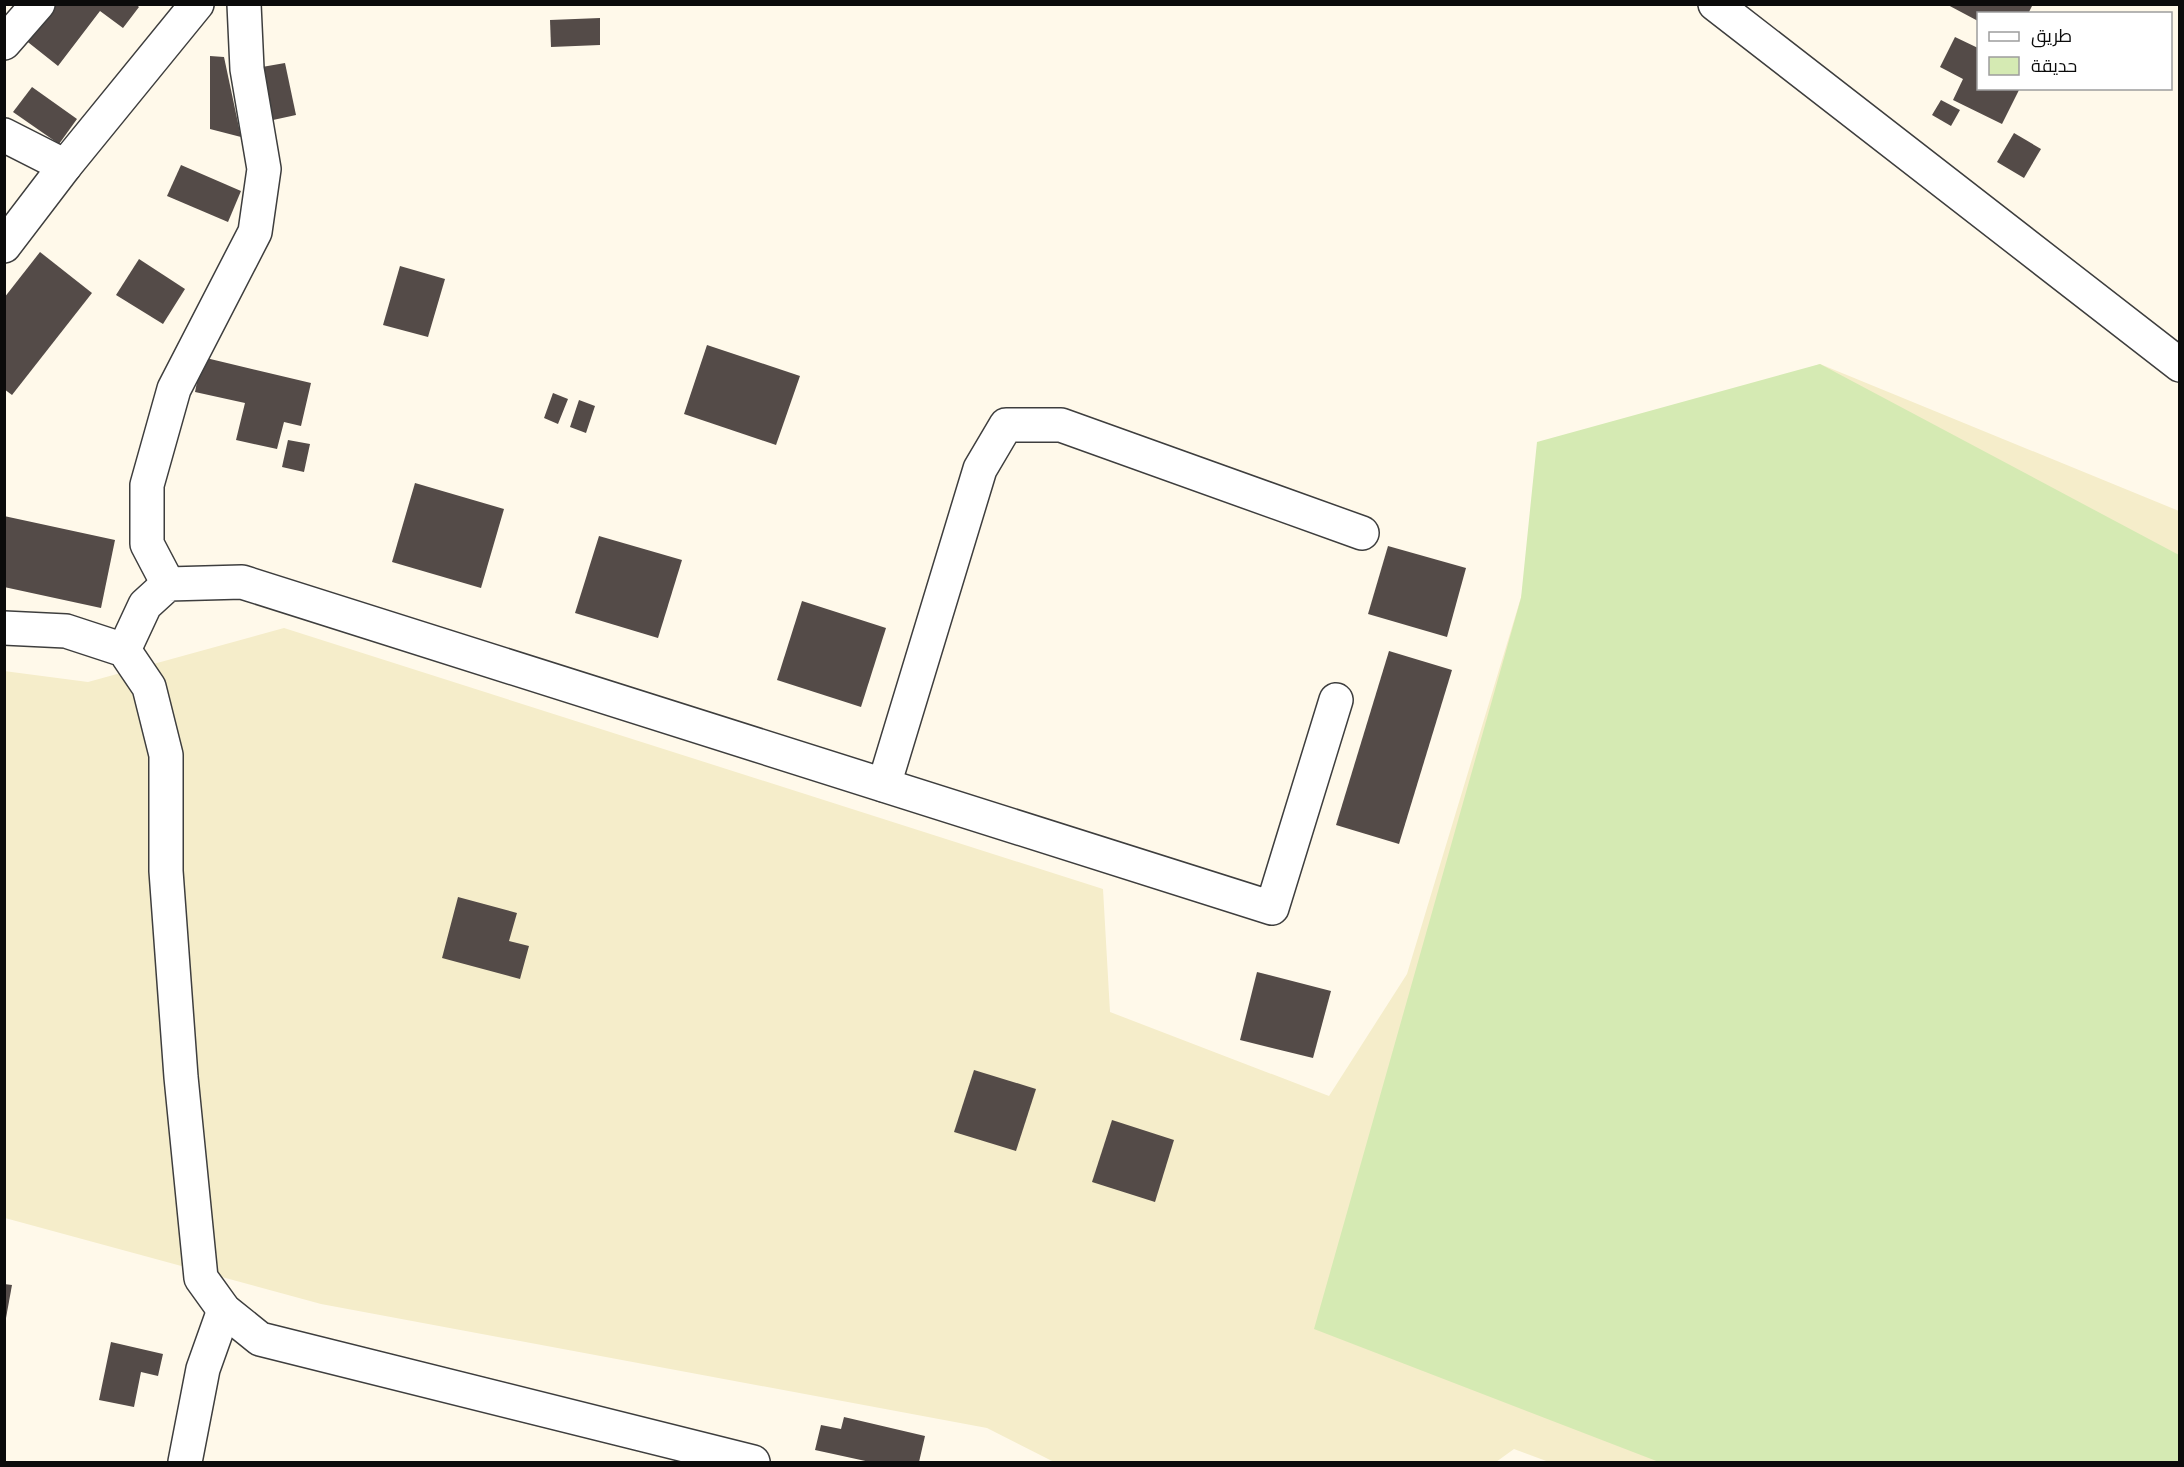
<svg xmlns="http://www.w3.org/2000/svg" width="2184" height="1467" viewBox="0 0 2184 1467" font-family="Merriweather,Cairo,serif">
	<rect width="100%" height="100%" fill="#fff9ea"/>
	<!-- farmland -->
	<polygon fill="#f5edca" points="1820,364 2179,511 2179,1462 1549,1462 1514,1449 1496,1462 1054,1462 987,1428 321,1304 5,1218 4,671 88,682 284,628 1103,889 1110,1012 1329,1096 1407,974 1565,452"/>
	<!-- green -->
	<polygon fill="#d5eab3" points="1820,364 2179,555 2179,1462 1659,1462 1314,1329 1521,598 1537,442"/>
	<!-- building -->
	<g fill="#544b48">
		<polygon points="51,4 136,4 139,7 123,28 100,11 58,66 24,39"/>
		<polygon points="1946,4 2029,4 2032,6 2028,14 1978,14 1978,21"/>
		<polygon points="600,18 600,45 551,47 550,20"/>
		<polygon points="1955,37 1978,48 1978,88 2020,88 2002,124 1953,100 1963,79 1940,67"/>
		<polygon points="210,56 224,57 241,137 210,129"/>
		<polygon points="285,63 296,115 273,120 262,67"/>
		<polygon points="32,87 77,119 59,144 13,112"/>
		<polygon points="1941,100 1960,110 1951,126 1932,115"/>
		<polygon points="2014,133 2041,149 2024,178 1997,162"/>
		<polygon points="181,165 241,191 228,222 167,196"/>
		<polygon points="40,252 92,293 12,395 4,389 4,298"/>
		<polygon points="139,259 185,289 163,324 116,295"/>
		<polygon points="400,266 445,279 428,337 383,325"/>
		<polygon points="707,345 800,376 776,445 684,414"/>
		<polygon points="202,357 311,383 301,426 284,422 277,449 236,440 245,403 195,392"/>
		<polygon points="553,393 568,399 558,424 544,418"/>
		<polygon points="579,400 595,406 586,433 570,427"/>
		<polygon points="288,440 310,444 304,472 282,467"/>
		<polygon points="415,483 504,509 481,588 392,562"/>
		<polygon points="4,516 115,540 101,608 4,587"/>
		<polygon points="599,536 682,560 658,638 575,613"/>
		<polygon points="1388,546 1466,568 1447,637 1368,614"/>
		<polygon points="802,601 886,628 861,707 777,680"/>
		<polygon points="1389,651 1452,670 1399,844 1336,825"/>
		<polygon points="458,897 517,913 509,941 529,946 520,979 442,958"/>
		<polygon points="1257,972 1331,991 1313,1058 1240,1040"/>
		<polygon points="974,1070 1036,1089 1016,1151 954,1132"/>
		<polygon points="1112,1120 1174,1140 1155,1202 1092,1182"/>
		<polygon points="4,1284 12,1285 6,1318 4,1318"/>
		<polygon points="111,1342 163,1354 158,1376 141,1372 134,1407 99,1400"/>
		<polygon points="844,1417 925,1436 919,1462 870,1462 815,1450 821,1425 841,1429"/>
	</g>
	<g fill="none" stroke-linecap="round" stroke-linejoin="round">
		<defs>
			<g id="minor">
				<polyline points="1715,4 2180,365"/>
				<polyline points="4,43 38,4"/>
				<polyline points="4,135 65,166"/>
				<polyline points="4,246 65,166 197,4"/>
				<polyline points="168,584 147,544 147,485 174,389 255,232 264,169 247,69 244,4"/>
				<polyline points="4,628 66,631 124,650 149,687 166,755 166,871 181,1077 201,1278 224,1310 260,1339 753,1462"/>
				<polyline points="124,650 145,605 168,584 242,582 1272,908 1336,700"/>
				<polyline points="884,785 980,469 1006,425 1061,425 1362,533"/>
				<polyline points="185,1462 203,1369 224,1310"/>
			</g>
		</defs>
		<!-- minor casing -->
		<use href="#minor" stroke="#3e3e3e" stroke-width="36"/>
		<!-- minor -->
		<use href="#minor" stroke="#fff" stroke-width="33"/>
	</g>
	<!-- border -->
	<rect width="2184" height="1467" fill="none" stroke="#0b0b0b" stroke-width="12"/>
	<!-- legend -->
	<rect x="1977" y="12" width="195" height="78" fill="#ffffff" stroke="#9d9d9d" stroke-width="1.5"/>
	<rect x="1989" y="32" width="30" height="9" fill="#ffffff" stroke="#9d9d9d" stroke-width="1.5"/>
	<text x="2031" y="42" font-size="18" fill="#0b0b0b">طريق</text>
	<rect x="1989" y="57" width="30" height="18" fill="#d5eab3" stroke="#9d9d9d" stroke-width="1.5"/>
	<text x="2031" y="72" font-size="18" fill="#0b0b0b">حديقة</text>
</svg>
